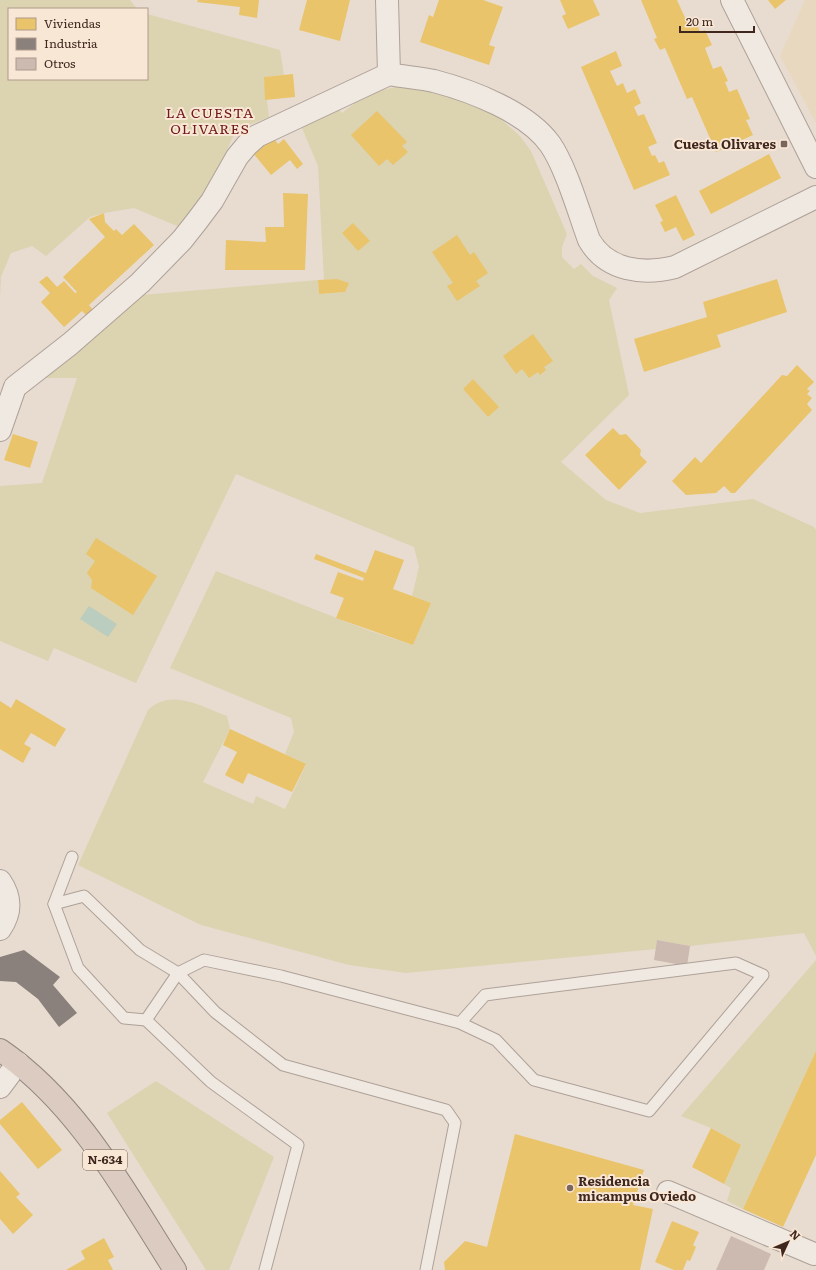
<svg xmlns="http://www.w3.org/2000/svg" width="816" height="1270" viewBox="0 0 816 1270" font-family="Literata,serif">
	<rect width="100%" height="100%" fill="#e8dcd0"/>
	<!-- farmland -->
	<polygon fill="#e9d8c0" points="805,0 816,0 816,123 780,56"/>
	<!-- green -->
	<g fill="#dcd3b1" fill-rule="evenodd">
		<polygon points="0,0 130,0 137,9 9,9 9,79 147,79 147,14 280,50 284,75 264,77 269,117 236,130 211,186 182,228 134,208 104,213 90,217 46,256 32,246 11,253 1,277 0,298"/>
		<path d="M396 87 429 89 474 104 495 114 520 136 531 151 567 234 562 247V257L574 269 581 264 593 276 617 288 609 300 629 395 561 462 606 500 640 513 753 499 814 527 816 530V956L804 933 690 946 657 940 656 949 406 973 349 965 201 925 78 865 148 710C172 688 200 706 227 716L230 729 203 782 253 804 256 796 285 809 306 765 285 754 294 732 291 718 170 668 216 571 370 631 413 645 431 603 412 596 419 567 414 547 236 474 136 683 54 648 48 661 0 641V486L42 483 77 378H38L142 295 318 280 319 294 345 292 348 283 337 279 324 280 318 166 299 121 338 108 342 113 368 93ZM473 379 498 407 488 417 463 389Z"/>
		<polygon points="816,960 816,1051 743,1209 727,1201 731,1188 724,1184 741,1145 711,1128 681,1116"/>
		<polygon points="156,1081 274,1157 229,1270 206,1270 107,1113"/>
	</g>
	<!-- water -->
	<polygon fill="#bacdbe" points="89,606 117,624 108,637 80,619"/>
	<!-- homes -->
	<g fill="#e9c46a">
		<polygon points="198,0 259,0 257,18 239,15 240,7 197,2"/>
		<polygon points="307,0 350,0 340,41 299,30"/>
		<polygon points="439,0 483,0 503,7 489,45 495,47 489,65 420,42 429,15 433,17"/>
		<polygon points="560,0 593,0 600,15 568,29 562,16 566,14"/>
		<polygon points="641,0 677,0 687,22 695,19 700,32 705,30 712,45 705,48 713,69 721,66 728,81 725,82 729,92 737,89 750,119 746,120 753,135 716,152 692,97 687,99 665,48 660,50 654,39 657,38"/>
		<polygon points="768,0 786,0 775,9"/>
		<polygon points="616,51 622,66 610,71 617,86 623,83 627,93 635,89 641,103 634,107 638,116 644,114 657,143 648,147 652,156 655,155 659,163 664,161 670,175 634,190 581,67"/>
		<polygon points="293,74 295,97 265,100 264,77"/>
		<polygon points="377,111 407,142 402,146 408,152 393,165 387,159 379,166 351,135"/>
		<polygon points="273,137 278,144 284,139 303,164 297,169 290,160 271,175 253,153"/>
		<polygon points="769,154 781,178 711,214 699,191"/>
		<polygon points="283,193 308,194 305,270 225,270 226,240 266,242 265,227 284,227"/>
		<polygon points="676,195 695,235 683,241 676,227 665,232 660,222 663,221 655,205"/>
		<polygon points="104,213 105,222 114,231 116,229 122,235 134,224 154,245 89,305 93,310 87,316 82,311 64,327 41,302 50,293 39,282 47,276 57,287 64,281 75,293 77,292 63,277 105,237 89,219"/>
		<polygon points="353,223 370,241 358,251 342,233"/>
		<polygon points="457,235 470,255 474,252 488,273 476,281 480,286 457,301 447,286 453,283 432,252"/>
		<polygon points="337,279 349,283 345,292 319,294 318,280"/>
		<polygon points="777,279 787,312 717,335 721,347 644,372 634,339 707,317 703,302"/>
		<polygon points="533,334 553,361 544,367 546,370 540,375 538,372 529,378 522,369 516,374 503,356"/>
		<polygon points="797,365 814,382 807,389 810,391 807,394 812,398 807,404 812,410 735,493 731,493 724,486 716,493 686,495 672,481 695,457 701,463 782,375 787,376"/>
		<polygon points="473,379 499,407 488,417 463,389"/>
		<polygon points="613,428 620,435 626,434 641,450 640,455 647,462 619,490 585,455"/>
		<polygon points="13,434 38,442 30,468 4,460"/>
		<polygon points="96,538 157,576 133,615 91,588 92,580 87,573 95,561 86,554"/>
		<polygon points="375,550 404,560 393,589 431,603 413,645 336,618 344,598 330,593 338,572 363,581 364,578 314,559 316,554 366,573"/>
		<polygon points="16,699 66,729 55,747 31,733 24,744 31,748 23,763 0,749 0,701 11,708"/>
		<polygon points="230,729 306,764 292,792 248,773 243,784 225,775 237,752 223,745"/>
		<polygon points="816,1051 816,1155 783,1227 743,1209"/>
		<polygon points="22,1102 62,1150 38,1169 0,1124 0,1120"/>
		<polygon points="711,1128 741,1145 724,1184 692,1167"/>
		<polygon points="515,1134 644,1170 633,1205 653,1209 640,1270 445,1270 444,1262 465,1241 487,1247"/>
		<polygon points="0,1171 20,1194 16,1197 33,1215 13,1234 0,1219"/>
		<polygon points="672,1221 699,1232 693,1245 696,1247 690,1261 687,1260 683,1270 674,1270 655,1262"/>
		<polygon points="104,1238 114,1257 108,1260 113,1270 66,1270 85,1259 81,1251"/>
	</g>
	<!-- industry -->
	<polygon fill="#8a817c" points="24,950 60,977 53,985 77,1013 59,1027 38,999 16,982 0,981 0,957"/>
	<!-- building -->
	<g fill="#ccb9b0">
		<polygon points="657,940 690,946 687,966 654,960"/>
		<polygon points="731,1236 771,1254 764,1270 716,1270"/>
	</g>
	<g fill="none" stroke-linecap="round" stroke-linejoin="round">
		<defs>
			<g id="lane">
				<polyline points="72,857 54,904 78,968 124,1018 146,1020"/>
				<polyline points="54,904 84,896 140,950 178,973 215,1012 283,1065 446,1110 455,1123 426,1270"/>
				<polyline points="265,1270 298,1145 211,1082 146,1020 178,973 204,960 281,976 460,1023 496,1040 534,1080 649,1111 763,975 736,963 485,995 460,1023"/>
			</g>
			<g id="street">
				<polyline points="387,0 389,74"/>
				<polyline points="732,0 816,167"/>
				<path d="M389 74C404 77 420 78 434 81 472 91 527 112 550 144 566 167 579 213 589 240 607 271 643 275 675 267L816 197"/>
				<polyline points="0,430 15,387 70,344 140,283 182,240 197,221 212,201 237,157 247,145 257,136 389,74"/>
				<path d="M0 881C11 897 11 913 0 929"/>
				<polyline points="0,1087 18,1063"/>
				<polyline points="668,1192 814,1254"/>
			</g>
			<path id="highway" d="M0 1050C79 1104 125 1192 175 1270"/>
		</defs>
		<!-- lane casing -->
		<use href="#lane" stroke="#aea198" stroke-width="13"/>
		<!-- street casing -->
		<use href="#street" stroke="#aea198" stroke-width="24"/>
		<!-- highway casing -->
		<use href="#highway" stroke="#93877f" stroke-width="24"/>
		<!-- lane -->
		<use href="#lane" stroke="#f0e9e2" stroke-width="11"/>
		<!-- street -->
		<use href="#street" stroke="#f0e9e2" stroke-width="22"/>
		<!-- highway -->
		<use href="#highway" stroke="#dbcbc0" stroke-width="22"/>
	</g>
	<!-- markers -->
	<g fill="#7a665c" stroke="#f9e7d6" stroke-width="1.5">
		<rect x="780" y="140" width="8" height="8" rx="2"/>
		<circle cx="570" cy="1188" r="4"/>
	</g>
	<g text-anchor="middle" stroke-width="4" stroke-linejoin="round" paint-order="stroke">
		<!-- shield labels -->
		<rect fill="#f9e7d6" stroke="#776155" stroke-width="1" x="83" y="1150" width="44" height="20" rx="3"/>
		<g font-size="12" font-weight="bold" fill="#3f271e">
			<text x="105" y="1164">N-634</text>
		</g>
		<!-- poi labels -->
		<g font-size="13" font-weight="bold" fill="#3f271e" stroke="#f9e7d6" text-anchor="end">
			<text x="776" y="149">Cuesta Olivares</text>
			<text x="578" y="1186" text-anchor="start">Residencia<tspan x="578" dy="15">micampus Oviedo</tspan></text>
		</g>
		<!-- neighbourhood labels -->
		<g font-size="14" letter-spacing="1" fill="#70191a" stroke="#f9e7d6">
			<text x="210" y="118">LA CUESTA<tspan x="210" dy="16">OLIVARES</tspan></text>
		</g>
	</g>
	<!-- legend -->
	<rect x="8" y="8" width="140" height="72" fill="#f9e7d6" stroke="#af9a8c"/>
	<rect x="16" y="18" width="20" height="12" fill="#e9c46a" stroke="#af9a8c"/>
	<text x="44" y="28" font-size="12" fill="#3f271e">Viviendas</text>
	<rect x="16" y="38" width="20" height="12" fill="#8a817c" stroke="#af9a8c"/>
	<text x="44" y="48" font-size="12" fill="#3f271e">Industria</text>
	<rect x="16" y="58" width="20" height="12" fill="#ccb9b0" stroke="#af9a8c"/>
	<text x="44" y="68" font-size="12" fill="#3f271e">Otros</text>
	<!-- north arrow -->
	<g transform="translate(788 1242) rotate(46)" stroke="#f9e7d6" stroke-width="3" paint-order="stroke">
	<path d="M0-3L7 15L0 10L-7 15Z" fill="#3f271e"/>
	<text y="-6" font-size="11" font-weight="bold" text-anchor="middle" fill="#3f271e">N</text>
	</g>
	<!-- scale -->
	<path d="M680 26v6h74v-6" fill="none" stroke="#3f271e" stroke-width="2"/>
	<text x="686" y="26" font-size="12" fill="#3f271e" stroke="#f9e7d6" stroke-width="3" paint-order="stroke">20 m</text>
</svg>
